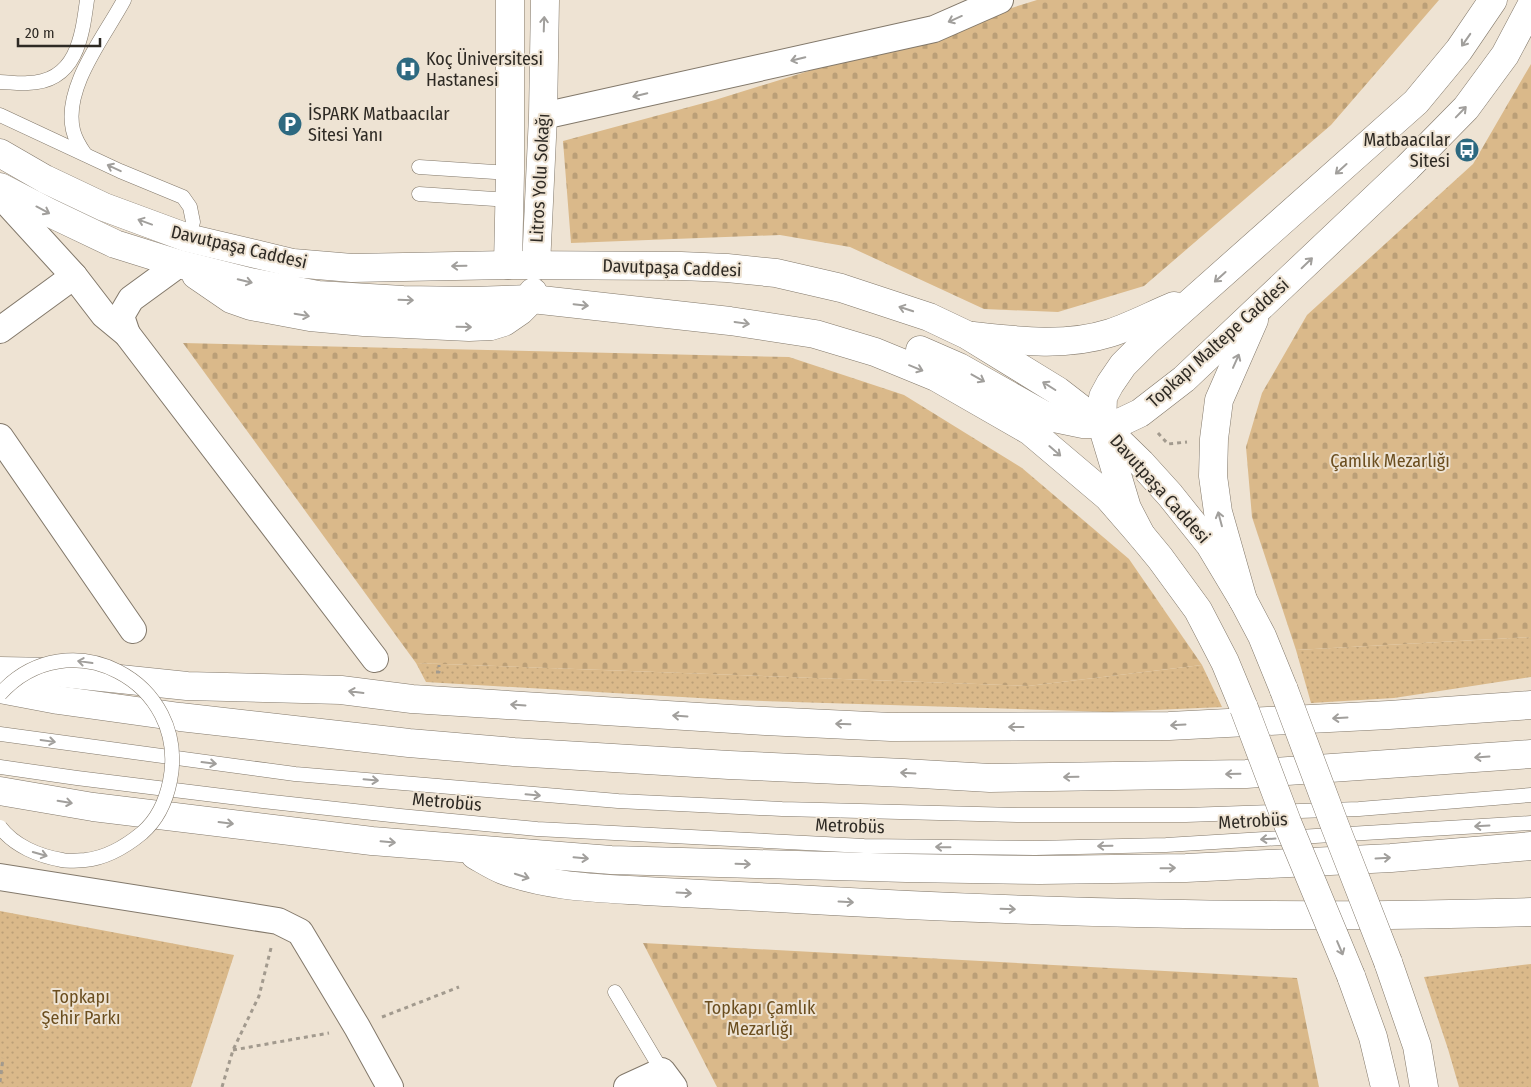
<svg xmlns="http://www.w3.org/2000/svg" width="1531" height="1087" viewBox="0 0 1531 1087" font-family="'Fira Sans Condensed',sans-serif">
	<defs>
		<pattern id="green-dots" width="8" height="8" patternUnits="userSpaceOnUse" patternTransform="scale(1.25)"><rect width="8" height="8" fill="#dab98a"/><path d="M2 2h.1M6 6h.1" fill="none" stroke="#bb9f77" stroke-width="1.8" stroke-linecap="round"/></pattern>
		<pattern id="cemetery-stones" width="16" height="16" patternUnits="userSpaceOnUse" patternTransform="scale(1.25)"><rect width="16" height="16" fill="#dab98a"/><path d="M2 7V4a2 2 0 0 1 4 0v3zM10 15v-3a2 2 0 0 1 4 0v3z" fill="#bb9f77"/></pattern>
	</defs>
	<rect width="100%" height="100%" fill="#eee3d3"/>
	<!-- green -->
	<g fill="url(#green-dots)">
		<polygon points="1531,637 1531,677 1394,698 1311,703 1296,650"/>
		<polygon points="416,663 1028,686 1202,665 1222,707 1109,712 733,700 426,682"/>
		<polygon points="0,911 234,955 191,1087 0,1087"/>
		<polygon points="1531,964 1531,1087 1459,1087 1448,1049 1424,977"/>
	</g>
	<!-- cemetery -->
	<g fill="url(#cemetery-stones)">
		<polygon points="1037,0 1439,0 1331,125 1144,286 1058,312 984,309 850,247 780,235 571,243 563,141 715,100"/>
		<polygon points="1531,64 1531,637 1296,650 1252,517 1246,447 1262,393 1307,315 1473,164"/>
		<polygon points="183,343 789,357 904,395 1022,468 1129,559 1202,665 1028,686 416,663"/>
		<polygon points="643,943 1297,978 1319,1087 717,1087"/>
	</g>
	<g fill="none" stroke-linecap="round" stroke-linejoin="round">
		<defs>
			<g id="lane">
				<path d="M0 82C9 82 18 84 28 83 76 82 82 38 87 0"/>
				<polyline points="0,115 120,171 183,197 190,207 193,222 188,238"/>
				<path d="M85 154C80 147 75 139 73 130 63 87 105 36 124 0"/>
				<polyline points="419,167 510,173"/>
				<polyline points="419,194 510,200"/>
				<polyline points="0,734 295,774 618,801 782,809 1017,815 1186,815 1359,809 1531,795"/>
				<polyline points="0,767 77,778 263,801 400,816 537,829 864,846 1035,848 1166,845 1531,823"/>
				<polyline points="615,992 662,1071"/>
			</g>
			<g id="street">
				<polyline points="543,116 934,29 1000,0"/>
				<polyline points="0,195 74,276 104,315 127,334 375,659"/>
				<polyline points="0,330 74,276"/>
				<polyline points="127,334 121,316 131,299 179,264"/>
				<polyline points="0,437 133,630"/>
				<polyline points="0,877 278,921 300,932 357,1027 390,1087"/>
				<polyline points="627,1087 662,1071 674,1087"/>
			</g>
			<g id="secondary">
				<polyline points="508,265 510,173 510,0"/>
				<polyline points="536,266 543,116 545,0"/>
			</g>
			<g id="primary">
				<polyline points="0,153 45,179 104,207 188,238 293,263 352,268 508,265 681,266 727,268 776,273 841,288 929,317 967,335 1058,391 1102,425 1141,463 1170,495 1210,545 1243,600"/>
				<polyline points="0,187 50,213 115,244 179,264 250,282 318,295 403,300 472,301 532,299 730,321 815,334 875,352 936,377 1030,431 1108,497 1141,535"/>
				<polyline points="196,275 231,299 251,306 310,317 364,322 469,327 491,326 504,322 520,311 532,299 533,292"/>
				<polyline points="1254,320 1219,400 1214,439 1213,476 1218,512 1243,600 1262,636 1284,690"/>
				<path d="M973 336C1018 341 1066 347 1110 333 1132 326 1152 315 1174 306"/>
				<polyline points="920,350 959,367 1042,414 1054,418 1083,424 1111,424 1121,422 1140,413 1184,379 1407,168 1466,108 1505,55 1531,6"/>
				<polyline points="1244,708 1225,662 1198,610 1160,558 1141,535 1127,508 1102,425 1103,397 1110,384 1123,365 1147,341 1416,102 1459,50 1493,0"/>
				<polyline points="1388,962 1417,1046 1424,1087"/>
				<polyline points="1351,976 1373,1037 1385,1087"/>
			</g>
			<g id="highway">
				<polyline points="0,671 53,672 187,686 341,690 412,699 765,721 891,727 1169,726 1389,715 1531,705"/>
				<polyline points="0,689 58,700 180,717 409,743 514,752 729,765 904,773 990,778 1246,774 1531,754"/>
				<polyline points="0,791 93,807 372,841 611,860 906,868 1040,870 1186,868 1391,858 1531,846"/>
				<path d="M475 855C484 860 493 866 503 870 548 887 597 888 645 891 690 893 734 896 778 898 1029 913 1280 920 1531 912"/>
			</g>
		</defs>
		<!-- lane casing -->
		<use href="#lane" stroke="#82786a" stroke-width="15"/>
		<!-- street casing -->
		<use href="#street" stroke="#82786a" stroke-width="28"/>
		<!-- secondary casing -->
		<use href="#secondary" stroke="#82786a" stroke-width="29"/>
		<!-- primary casing -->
		<use href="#primary" stroke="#82786a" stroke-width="29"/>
		<!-- highway casing -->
		<use href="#highway" stroke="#82786a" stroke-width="29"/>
		<!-- path -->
		<g stroke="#a29a8e" stroke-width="3" stroke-dasharray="4 4" stroke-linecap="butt">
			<polyline points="1158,433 1168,444 1187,442"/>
			<polyline points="436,672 439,672 439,665"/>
			<polyline points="382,1017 459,987"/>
			<polyline points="233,1050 329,1033"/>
			<polyline points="0,1082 3,1058"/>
			<polyline points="222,1087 233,1050 259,996 271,948"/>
		</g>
		<!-- lane -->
		<use href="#lane" stroke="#fff" stroke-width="14"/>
		<!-- street -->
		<use href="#street" stroke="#fff" stroke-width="26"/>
		<!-- secondary -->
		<use href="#secondary" stroke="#fff" stroke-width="28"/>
		<!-- primary -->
		<use href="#primary" stroke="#fff" stroke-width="28"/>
		<!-- highway -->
		<use href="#highway" stroke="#fff" stroke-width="28"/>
		<defs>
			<path id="lane-bridge" d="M0 694C68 618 190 681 170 781 166 801 157 820 142 833 125 847 107 858 85 860 78 860 69 862 62 860 39 856 14 846 0 827"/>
			<g id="primary-bridge">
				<polyline points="1284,690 1335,826 1388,962"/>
				<polyline points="1244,708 1287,822 1351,976"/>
			</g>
		</defs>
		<!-- lane-bridge casing -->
		<use href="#lane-bridge" stroke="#82786a" stroke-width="15" stroke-linecap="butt"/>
		<!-- primary-bridge casing -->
		<use href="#primary-bridge" stroke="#82786a" stroke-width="29" stroke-linecap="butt"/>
		<!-- lane-bridge -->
		<use href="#lane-bridge" stroke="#fff" stroke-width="14"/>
		<!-- primary-bridge -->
		<use href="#primary-bridge" stroke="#fff" stroke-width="28"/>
	</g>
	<!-- one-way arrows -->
	<defs><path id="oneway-shaft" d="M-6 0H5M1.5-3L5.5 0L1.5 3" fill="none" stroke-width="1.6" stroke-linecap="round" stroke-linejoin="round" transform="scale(1.25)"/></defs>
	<g stroke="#a19f9c">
		<use href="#oneway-shaft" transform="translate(955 19) rotate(156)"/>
		<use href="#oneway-shaft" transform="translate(544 24) rotate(-88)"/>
		<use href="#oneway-shaft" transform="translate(1466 40) rotate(125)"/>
		<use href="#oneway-shaft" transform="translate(798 59) rotate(167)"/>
		<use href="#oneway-shaft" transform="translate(640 95) rotate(167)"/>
		<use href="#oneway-shaft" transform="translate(1461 112) rotate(-46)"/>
		<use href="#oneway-shaft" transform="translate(114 168) rotate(-155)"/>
		<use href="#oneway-shaft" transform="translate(1341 169) rotate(138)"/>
		<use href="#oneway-shaft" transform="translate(43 210) rotate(28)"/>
		<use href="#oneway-shaft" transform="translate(145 222) rotate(-160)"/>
		<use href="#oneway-shaft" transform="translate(1307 263) rotate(-44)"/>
		<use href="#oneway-shaft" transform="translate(459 266) rotate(179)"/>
		<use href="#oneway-shaft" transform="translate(1220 277) rotate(138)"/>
		<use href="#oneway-shaft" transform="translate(245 281) rotate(14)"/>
		<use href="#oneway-shaft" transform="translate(406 300) rotate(2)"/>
		<use href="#oneway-shaft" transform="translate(581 305) rotate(6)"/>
		<use href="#oneway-shaft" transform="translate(906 309) rotate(-162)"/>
		<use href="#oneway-shaft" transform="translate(302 315) rotate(10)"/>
		<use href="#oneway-shaft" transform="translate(742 323) rotate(8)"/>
		<use href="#oneway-shaft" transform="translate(464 327) rotate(1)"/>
		<use href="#oneway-shaft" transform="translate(1236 361) rotate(-66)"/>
		<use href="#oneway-shaft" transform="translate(916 368) rotate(22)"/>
		<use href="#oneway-shaft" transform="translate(978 378) rotate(29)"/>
		<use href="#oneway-shaft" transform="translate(1049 386) rotate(-148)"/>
		<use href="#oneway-shaft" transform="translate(1055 451) rotate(41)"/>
		<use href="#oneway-shaft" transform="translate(1220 519) rotate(-105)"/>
		<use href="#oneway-shaft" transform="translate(85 662) rotate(-172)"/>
		<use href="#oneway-shaft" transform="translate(356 692) rotate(-173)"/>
		<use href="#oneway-shaft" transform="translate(518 705) rotate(-176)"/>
		<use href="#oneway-shaft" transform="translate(680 716) rotate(-176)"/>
		<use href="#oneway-shaft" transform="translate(1340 718) rotate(177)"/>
		<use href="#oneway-shaft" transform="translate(843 724) rotate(-178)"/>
		<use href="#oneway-shaft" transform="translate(1178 725) rotate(177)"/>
		<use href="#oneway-shaft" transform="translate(1016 727) rotate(180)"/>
		<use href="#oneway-shaft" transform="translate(48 741) rotate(8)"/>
		<use href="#oneway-shaft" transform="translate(1482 757) rotate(176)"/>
		<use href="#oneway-shaft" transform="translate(209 763) rotate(7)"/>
		<use href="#oneway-shaft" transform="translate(908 773) rotate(-177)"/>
		<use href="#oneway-shaft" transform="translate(1233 774) rotate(179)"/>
		<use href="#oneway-shaft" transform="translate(1071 777) rotate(179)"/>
		<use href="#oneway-shaft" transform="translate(371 780) rotate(5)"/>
		<use href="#oneway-shaft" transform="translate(533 795) rotate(5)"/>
		<use href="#oneway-shaft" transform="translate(65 802) rotate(9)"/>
		<use href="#oneway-shaft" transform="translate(226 823) rotate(7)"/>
		<use href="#oneway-shaft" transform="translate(1482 826) rotate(177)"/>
		<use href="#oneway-shaft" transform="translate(1268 839) rotate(177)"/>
		<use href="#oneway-shaft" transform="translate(388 842) rotate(5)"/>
		<use href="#oneway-shaft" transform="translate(1105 846) rotate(179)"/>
		<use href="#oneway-shaft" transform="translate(943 847) rotate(-179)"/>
		<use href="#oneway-shaft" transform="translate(40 854) rotate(16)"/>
		<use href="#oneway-shaft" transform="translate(581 858) rotate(5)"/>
		<use href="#oneway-shaft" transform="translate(1383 858) rotate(-3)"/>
		<use href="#oneway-shaft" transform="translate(743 864) rotate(2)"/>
		<use href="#oneway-shaft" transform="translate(1168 868) rotate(-1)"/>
		<use href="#oneway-shaft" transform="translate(522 876) rotate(18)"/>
		<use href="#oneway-shaft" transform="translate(684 893) rotate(3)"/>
		<use href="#oneway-shaft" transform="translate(846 902) rotate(3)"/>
		<use href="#oneway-shaft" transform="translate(1008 909) rotate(2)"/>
		<use href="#oneway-shaft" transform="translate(1340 948) rotate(67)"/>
	</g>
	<!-- icons -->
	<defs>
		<symbol id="hospital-disc" viewBox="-11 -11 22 22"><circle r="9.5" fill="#2d6980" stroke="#eee3d3"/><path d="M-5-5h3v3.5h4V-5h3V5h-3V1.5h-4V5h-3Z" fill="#fff"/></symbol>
		<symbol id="parking-disc" viewBox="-11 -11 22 22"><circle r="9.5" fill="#2d6980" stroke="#eee3d3"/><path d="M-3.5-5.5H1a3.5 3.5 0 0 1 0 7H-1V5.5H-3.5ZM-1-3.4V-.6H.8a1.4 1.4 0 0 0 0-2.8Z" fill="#fff"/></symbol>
		<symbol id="bus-disc" viewBox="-11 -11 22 22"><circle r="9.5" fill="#2d6980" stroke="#eee3d3"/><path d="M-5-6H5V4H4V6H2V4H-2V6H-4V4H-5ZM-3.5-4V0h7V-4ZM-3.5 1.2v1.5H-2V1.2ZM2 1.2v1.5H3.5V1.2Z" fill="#fff"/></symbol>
	</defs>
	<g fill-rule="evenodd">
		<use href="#hospital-disc" x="394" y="55" width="28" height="28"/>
		<use href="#parking-disc" x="276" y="110" width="28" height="28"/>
		<use href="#bus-disc" x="1453" y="136" width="28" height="28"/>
	</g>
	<g text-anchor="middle" stroke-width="4" stroke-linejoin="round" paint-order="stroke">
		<!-- poi labels -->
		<g font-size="18" fill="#2e2a24" stroke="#eee3d3" text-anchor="start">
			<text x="426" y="65">Koç Üniversitesi<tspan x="426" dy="21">Hastanesi</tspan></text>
			<text x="308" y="120">İSPARK Matbaacılar<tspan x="308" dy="21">Sitesi Yanı</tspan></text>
			<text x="1450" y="146" text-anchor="end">Matbaacılar<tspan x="1450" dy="21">Sitesi</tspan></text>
		</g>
		<!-- street labels -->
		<g font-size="18" fill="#2e2a24" stroke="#eee3d3">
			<text transform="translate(540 178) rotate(-87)" y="6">Litros Yolu Sokağı</text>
			<text transform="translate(239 247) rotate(13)" y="6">Davutpaşa Caddesi</text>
			<text transform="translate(672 268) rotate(2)" y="6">Davutpaşa Caddesi</text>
			<text transform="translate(1218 343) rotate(-42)" y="6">Topkapı Maltepe Caddesi</text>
			<text transform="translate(1160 489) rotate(48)" y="6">Davutpaşa Caddesi</text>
			<text transform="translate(447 802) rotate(5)" y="6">Metrobüs</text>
			<text transform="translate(1253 821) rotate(-3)" y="6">Metrobüs</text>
			<text transform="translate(850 826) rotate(2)" y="6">Metrobüs</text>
		</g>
		<!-- park labels -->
		<g font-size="18" fill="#6b4e1f" stroke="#eee3d3">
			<text x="1390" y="467">Çamlık Mezarlığı</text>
			<text x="81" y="1003">Topkapı<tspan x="81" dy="21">Şehir Parkı</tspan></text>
			<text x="760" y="1014">Topkapı Çamlık<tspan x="760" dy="21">Mezarlığı</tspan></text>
		</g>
	</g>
	<!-- scale -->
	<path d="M18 38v8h82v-8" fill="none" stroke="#2e2a24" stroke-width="2.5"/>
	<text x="25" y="38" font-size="15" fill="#2e2a24" stroke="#eee3d3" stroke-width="4" paint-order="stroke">20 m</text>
</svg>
